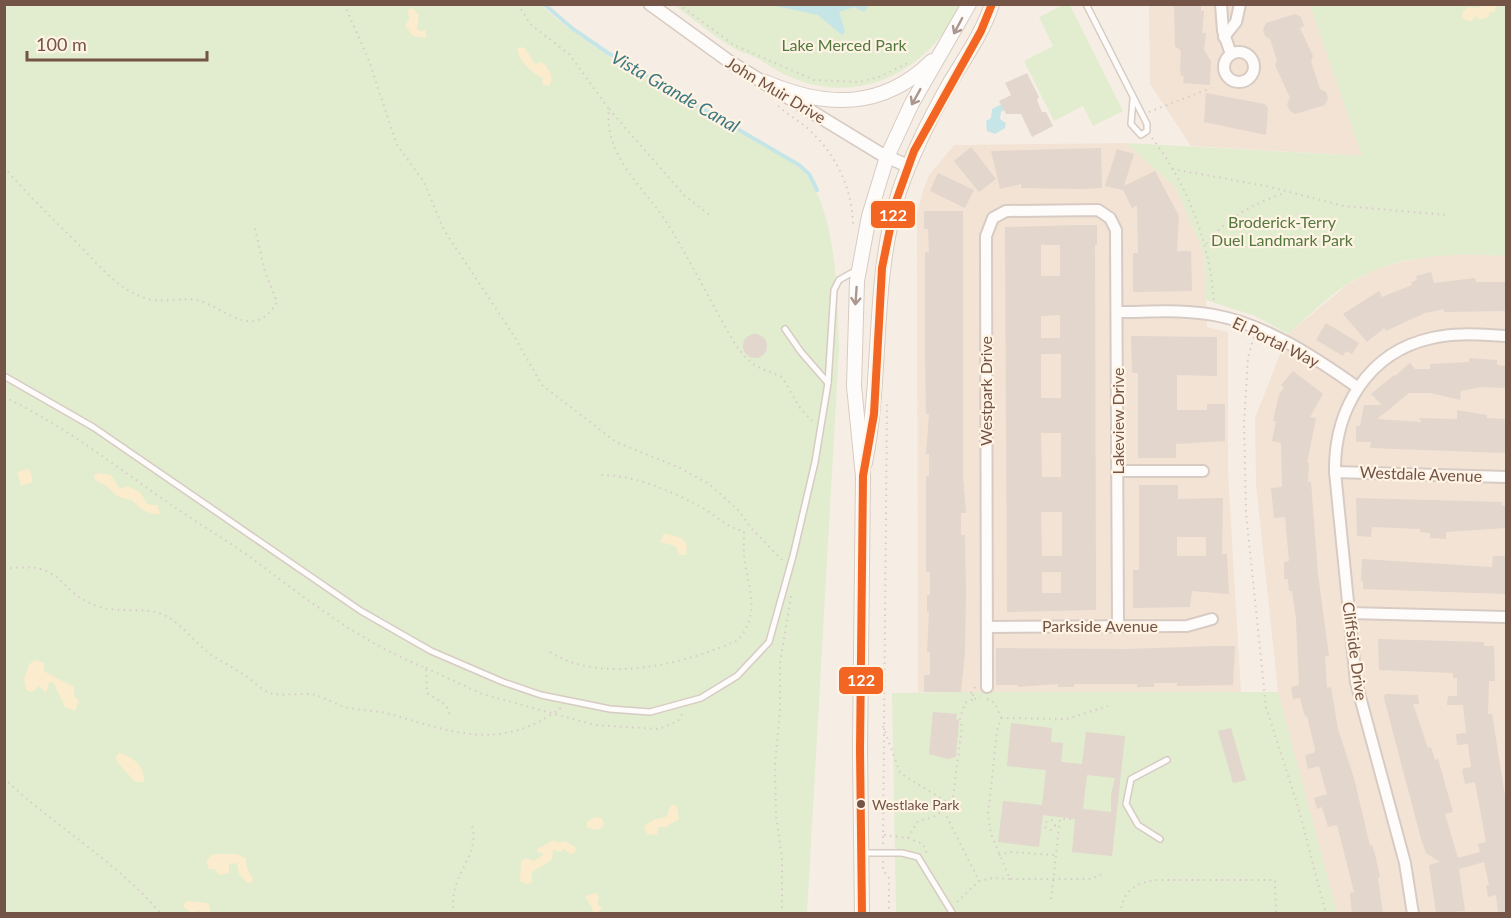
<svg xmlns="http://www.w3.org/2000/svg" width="1511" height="918" viewBox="0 0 1511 918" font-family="Lato,sans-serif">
	<rect width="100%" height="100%" fill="#f6eee5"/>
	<!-- residential -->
	<g fill="#f2e3d4">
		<polygon points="1149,5 1310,5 1362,156 1191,146 1150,84"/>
		<polygon points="1126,143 1176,188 1204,254 1207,327 1228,332 1228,473 1241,692 918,692 917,213 923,191 929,175 954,145"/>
		<polygon points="1439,253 1506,256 1506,913 1337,913 1278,692 1256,484 1255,418 1288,334 1348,284 1378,268"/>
	</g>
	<!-- green -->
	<g fill="#e2eccf">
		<path d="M5 5H541C618 76 719 110 803 171 838 212 837 297 839 349L807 913 5 914Z"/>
		<path d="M674 5H962C927 69 864 108 790 77 778 72 767 63 754 57 749 54 743 53 737 50 715 38 694 19 674 5Z"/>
		<polygon points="1063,5 1070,5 1123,111 1093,126 1083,106 1054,121 1024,61 1053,46 1039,17"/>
		<path d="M1310 5H1506V256C1451 253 1399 253 1349 283 1327 297 1308 317 1288 334L1255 316 1206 300 1204 254 1176 188 1126 143 1362 156Z"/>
		<polygon points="961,692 1278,692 1337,913 896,913 892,693"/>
	</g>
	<!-- sand -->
	<g fill="#faeccc">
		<polygon points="1482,5 1498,5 1494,12 1489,12 1489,17 1478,20 1477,15 1471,22 1462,18 1463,11 1469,7 1480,8"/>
		<polygon points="412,8 419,15 417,29 421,31 426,29 426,38 413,36 405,26 409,19 408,10"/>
		<path d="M520 47 525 48 535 64 542 62C549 69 555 77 549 86L542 84 543 78C532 73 519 62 517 49Z"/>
		<polygon points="26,469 30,470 33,482 21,486 17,473"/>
		<polygon points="99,473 111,475 120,489 128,486 141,493 147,504 157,505 160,514 152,514 141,509 133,501 117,496 105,485 95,480 94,475"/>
		<polygon points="664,533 682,538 687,545 686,555 680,555 675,546 660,542"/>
		<polygon points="36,660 44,663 44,670 47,673 74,687 74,696 79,701 75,711 65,707 53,682 49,683 46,693 39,686 32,692 26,690 24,679 29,664"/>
		<path d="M119 753C133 757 145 766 144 782H136C131 778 117 763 115 758Z"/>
		<polygon points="671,805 677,806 679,819 666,827 659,827 657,834 647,835 644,826 655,819 666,817"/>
		<polygon points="595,817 602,818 604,826 598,830 587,828 587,822"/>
		<polygon points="554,840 559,843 566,841 576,848 575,853 570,854 564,849 561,852 553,850 552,860 532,872 532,883 526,884 520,881 521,861 526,858 534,861 544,854 537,852 537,849"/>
		<polygon points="217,854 236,854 246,858 247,868 253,878 252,883 247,883 239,874 237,863 229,864 229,873 219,875 214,869 209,869 206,862 211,855"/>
		<polygon points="596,893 599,897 597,904 602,908 597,913 591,913 593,910 585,896"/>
		<polygon points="186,901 207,903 210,906 210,913 198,911 192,913 183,907"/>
	</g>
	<!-- water -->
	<g fill="#c6e5e6">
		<polygon points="771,5 869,5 864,12 854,7 839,12 845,32 842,35 818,15"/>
		<polygon points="1006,102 1009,107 1001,112 1000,119 1006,123 1005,128 995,134 987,131 986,121 991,118 992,109"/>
	</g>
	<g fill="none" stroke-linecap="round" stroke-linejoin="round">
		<!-- stream -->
		<polyline stroke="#c6e5e6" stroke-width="4" points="544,4 573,29 608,53 799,165 809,174 817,190"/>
	</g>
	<!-- building -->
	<g fill="#e2d6cd" fill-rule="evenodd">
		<polygon points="1174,4 1201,4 1201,11 1204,11 1202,33 1206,33 1204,50 1211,61 1210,85 1183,83 1184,76 1181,76 1180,68 1181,51 1175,46"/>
		<polygon points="1295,14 1301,17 1304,26 1300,28 1313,56 1311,61 1320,89 1326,92 1328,98 1325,105 1295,114 1290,111 1287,104 1290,98 1275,65 1277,60 1270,39 1265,36 1263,29 1266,23"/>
		<polygon points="1027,73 1039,97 1037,100 1042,112 1046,112 1053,126 1032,137 1021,114 1006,114 999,101 1011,95 1005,83"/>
		<polygon points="1206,93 1265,104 1268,108 1266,135 1204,122"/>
		<polygon points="971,147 996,179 979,192 954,161"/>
		<polygon points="1101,148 1102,188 1081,189 1021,188 1021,184 1000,189 991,151"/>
		<polygon points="1117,149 1134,154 1124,186 1155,171 1179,216 1177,251 1191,251 1192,291 1133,292 1133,253 1138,253 1137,205 1132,208 1123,190 1105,186"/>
		<polygon points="938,173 974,190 965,208 930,191"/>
		<polygon points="924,211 963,211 963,476 966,513 961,513 961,535 965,535 966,592 965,652 961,692 924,692 924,675 930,675 930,652 927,652 929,612 927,612 927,595 930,595 930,572 926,572 926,476 929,476 929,454 926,454 929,414 926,414 925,354 925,252 929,252 928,229 924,229"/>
		<path d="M1080 225H1097V245H1095L1096 610 1007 612 1005 227ZM1041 245H1060V276H1041ZM1060 315V338H1041V316ZM1041 354H1061V398H1041ZM1041 433H1061V477H1042ZM1041 512H1062V556H1042ZM1042 572H1061V593H1042Z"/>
		<polygon points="1431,272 1434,283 1475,278 1476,282 1506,282 1506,311 1444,312 1444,309 1425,313 1386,331 1384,328 1367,342 1343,314 1379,291 1382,297 1412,285 1411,282 1417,280 1416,276"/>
		<polygon points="1326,323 1359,343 1352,354 1346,351 1343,356 1316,340"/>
		<circle cx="755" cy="346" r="12"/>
		<polygon points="1131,336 1217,337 1217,376 1177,375 1177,410 1207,410 1207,404 1225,404 1225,441 1176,444 1176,458 1138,458 1138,373 1132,373"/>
		<polygon points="1469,358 1497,360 1497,365 1506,366 1506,388 1480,387 1461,391 1460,400 1430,393 1409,393 1377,419 1422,422 1419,418 1457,419 1457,410 1487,415 1487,418 1506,419 1505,453 1370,448 1371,442 1356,442 1356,426 1360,426 1364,405 1382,405 1371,394 1394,375 1395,376 1410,363 1415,369 1430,369 1430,364 1469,362"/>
		<polygon points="1293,371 1323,394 1310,417 1316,418 1307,463 1309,463 1308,482 1311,482 1318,574 1329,656 1325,656 1327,688 1331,687 1338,729 1354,778 1370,846 1372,845 1375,854 1380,877 1378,878 1383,914 1352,914 1350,893 1354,892 1337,825 1328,827 1322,807 1317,809 1314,798 1327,794 1319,766 1308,769 1305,755 1314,753 1315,749 1307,716 1305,717 1300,698 1293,699 1291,687 1299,685 1296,619 1292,591 1289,591 1288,579 1284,579 1284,562 1289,561 1285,517 1274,518 1271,488 1282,487 1281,443 1272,441 1276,421 1273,421 1279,395 1284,387 1281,385"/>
		<path d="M1139 485H1178V499L1223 498 1222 554H1227L1229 594 1192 591 1190 607 1133 608V570H1139ZM1177 537H1206V556H1177Z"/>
		<polygon points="1356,498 1502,502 1501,505 1506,506 1506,528 1446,532 1446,539 1430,538 1430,533 1420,532 1420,529 1372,527 1371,537 1357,536"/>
		<polygon points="1493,556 1506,556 1506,594 1363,589 1363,581 1361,581 1362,559 1492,567"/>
		<polygon points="1378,639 1484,642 1484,646 1494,646 1495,681 1489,681 1488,714 1492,714 1506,802 1506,914 1498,914 1496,895 1488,897 1486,885 1489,885 1484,862 1459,869 1465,911 1436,913 1429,865 1440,862 1426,853 1421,839 1384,698 1385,694 1418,695 1419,704 1413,704 1428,748 1431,747 1435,760 1438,759 1453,812 1445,814 1458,858 1480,852 1478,844 1486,842 1475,782 1465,784 1462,769 1471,767 1468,744 1457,745 1456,734 1466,733 1463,705 1447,705 1448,696 1457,696 1457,678 1453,678 1453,673 1379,670"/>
		<polygon points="1216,646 1235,646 1233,685 1177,686 1177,683 1154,683 1154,687 1137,687 1137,684 1074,684 1074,687 1058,687 1058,684 1018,687 1018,685 996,685 996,648 1125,649"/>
		<polygon points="933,712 957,714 956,719 959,720 956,757 948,759 929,754"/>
		<path d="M1011 723 1052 728 1051 742 1063 743 1061 762 1082 764 1086 732 1125 736 1112 856 1072 852 1075 819 1043 815 1039 847 998 842 1003 801 1042 805 1046 770 1007 766ZM1087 775 1115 778 1111 795V812L1083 809Z"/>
		<polygon points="1231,728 1246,780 1233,783 1218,731"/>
	</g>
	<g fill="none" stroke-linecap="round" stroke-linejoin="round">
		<defs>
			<g id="service">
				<polyline points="1086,4 1147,124 1147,131 1141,135 1131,124 1133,99"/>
				<polyline points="785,329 801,352 828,383"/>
				<polyline points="4,376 93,427 361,611 431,651 503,682 541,695 610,709 650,712 701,698 737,676 769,642 793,556 815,462 828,383 834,290 839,280 855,271"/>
				<polyline points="1160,839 1138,825 1126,804 1131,779 1167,760"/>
				<polyline points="861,853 902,853 918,857 953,914"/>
			</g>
			<g id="minor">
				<polyline points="1221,4 1223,31 1231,54"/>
				<polyline points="1224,37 1236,22 1240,4"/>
				<circle cx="1239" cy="67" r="15"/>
				<path d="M1118 312C1149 312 1183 309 1214 315 1265 324 1316 358 1357 387"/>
				<polyline points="1118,471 1203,471"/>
				<polyline points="1335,472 1506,477"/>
				<polyline points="1349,613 1506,617"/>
				<polyline points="987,627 1187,626 1212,619"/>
				<polyline points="987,687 986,236 993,218 1006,211 1098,210 1110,218 1116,230 1118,626"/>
				<path d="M1413 914 1405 863 1356 682 1335 472C1334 409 1368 352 1432 338 1457 332 1482 335 1506 336"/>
			</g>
			<polyline id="tertiary" points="650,4 730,62 881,154 908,166"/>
			<g id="secondary">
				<path d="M765 82C826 108 882 110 932 61"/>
				<path d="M865 463C883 373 871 281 899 192 912 153 931 116 951 81 966 56 983 32 992 4"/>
				<polyline points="862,914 860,750 863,476 854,386 857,281 869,216 887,157 912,103 969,4"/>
			</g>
		</defs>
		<!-- service casing -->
		<use href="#service" stroke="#d7cbc3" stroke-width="8"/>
		<!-- minor casing -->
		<use href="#minor" stroke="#d7cbc3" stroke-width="14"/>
		<!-- tertiary casing -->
		<use href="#tertiary" stroke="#d7cbc3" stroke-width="15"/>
		<!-- secondary casing -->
		<use href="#secondary" stroke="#d6cbc2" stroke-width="16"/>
		<!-- path -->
		<g stroke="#d7cdc8" stroke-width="2" stroke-dasharray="1.5 4.5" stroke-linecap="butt">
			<polyline points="344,4 368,58 397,145 424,182 444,230 514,336 542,385 616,442 680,468 709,484 739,511 751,528 783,561"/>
			<path d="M518 4 530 24 569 54 609 109C603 158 648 190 670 228 693 266 713 306 735 344 752 368 757 366 782 377L800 408 812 421"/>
			<polyline points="678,4 734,45 814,80 859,82 879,77 908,63"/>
			<path d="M778 106C787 114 796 119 805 126 835 152 852 186 853 225"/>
			<polyline points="609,109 684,195 711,216"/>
			<polyline points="1149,112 1211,88"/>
			<path d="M1152 138C1188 185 1211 246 1214 304"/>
			<path d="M4 167C26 193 50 216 74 240 98 263 115 289 148 299 166 304 185 295 203 302 230 312 255 340 277 302L265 272 254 224"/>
			<polyline points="1172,169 1266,186 1344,206 1447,215"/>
			<path d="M1206 244C1225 219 1256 202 1285 193"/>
			<polyline points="1254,337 1248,357 1244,424 1246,513 1266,707 1299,810 1326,914"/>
			<path d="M4 397C64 425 119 469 173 506 202 526 233 544 261 565 311 603 366 645 426 668L427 693 446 705 450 715"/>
			<path d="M4 569C67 560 53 590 97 606 119 614 143 606 164 615 183 624 195 644 213 656 224 663 236 669 247 677 254 682 262 690 270 693 283 697 301 692 315 695 325 698 335 704 345 707 360 711 375 710 390 714 455 733 502 752 562 707"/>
			<path d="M550 652C602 685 685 664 738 640 758 617 751 594 746 569 743 557 744 544 744 531 727 528 717 516 703 508 671 491 636 475 600 475"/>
			<polyline points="426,668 482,694 595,725 659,729 678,721 684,711"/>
			<polyline points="975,687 970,695 973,695 973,699 981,698"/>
			<polyline points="987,699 995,703 1001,718 997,731 988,816 991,834 1010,879 1091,879 1104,873"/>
			<polyline points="1001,718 1067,719 1108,706"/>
			<polyline points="883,726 900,773 952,805"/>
			<path d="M4 778C53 826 117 861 161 914"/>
			<polyline points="944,811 979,881 993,878 1010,879"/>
			<circle cx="1050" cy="825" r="5"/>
			<polyline points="884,835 908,838 923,844 927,854"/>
			<polyline points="908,838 918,821 933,817 952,805 962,727 960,718 965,703 973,699"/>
			<polyline points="883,844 887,403"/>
			<polyline points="999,855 1010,852 1055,855"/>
			<polyline points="883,861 883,870 889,878 889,914"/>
			<polyline points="1051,899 1060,819 1073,819"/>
			<polyline points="957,902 979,881"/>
			<path d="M454 914C447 875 481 857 472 826"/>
			<polyline points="782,914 782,857 776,816 775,764 780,711 780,663 791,596"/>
			<path d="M1121 914C1121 892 1136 882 1157 880H1275L1276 914"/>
		</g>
		<!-- service -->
		<use href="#service" stroke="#fefcfb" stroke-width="5"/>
		<!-- minor -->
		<use href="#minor" stroke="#fefcfb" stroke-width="10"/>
		<!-- tertiary -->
		<use href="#tertiary" stroke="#fefcfb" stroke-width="12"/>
		<!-- secondary -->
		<use href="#secondary" stroke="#fefcfb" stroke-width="14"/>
		<defs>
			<polyline id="bus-1" points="862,914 860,750 863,476 874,414 882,268 895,204 914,151 981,31 992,4"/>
		</defs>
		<!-- bus-1 casing -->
		<use href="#bus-1" stroke="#fff3e4" stroke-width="12"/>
		<!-- bus-1 -->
		<use href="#bus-1" stroke="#f26522" stroke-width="8"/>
	</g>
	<!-- one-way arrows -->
	<defs><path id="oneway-shaft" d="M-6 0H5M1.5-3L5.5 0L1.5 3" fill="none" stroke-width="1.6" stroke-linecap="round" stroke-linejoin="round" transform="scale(1.5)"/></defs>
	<g stroke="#ab978e">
		<use href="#oneway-shaft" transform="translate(958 26) rotate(118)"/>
		<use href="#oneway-shaft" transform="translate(916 97) rotate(119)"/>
		<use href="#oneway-shaft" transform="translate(856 296) rotate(94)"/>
	</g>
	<!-- markers -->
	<circle fill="#735446" stroke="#fff3e4" stroke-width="2" cx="861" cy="804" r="5"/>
	<g text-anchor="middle" stroke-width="4.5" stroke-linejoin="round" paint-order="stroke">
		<!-- bus labels -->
		<g font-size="14" fill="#735446" stroke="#fff3e4" text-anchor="start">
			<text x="872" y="810">Westlake Park</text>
		</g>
		<!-- park labels -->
		<g font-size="16" fill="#52793d" stroke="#fff3e4">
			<text x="844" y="51">Lake Merced Park</text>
			<text x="1282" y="228">Broderick-Terry<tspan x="1282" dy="18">Duel Landmark Park</tspan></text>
		</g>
		<!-- street labels -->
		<g font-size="16" fill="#735446" stroke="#fff3e4">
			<text transform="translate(776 90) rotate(31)" y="6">John Muir Drive</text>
			<text transform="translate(1276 342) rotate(26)" y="6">El Portal Way</text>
			<text transform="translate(986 391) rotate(-90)" y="6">Westpark Drive</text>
			<text transform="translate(1118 421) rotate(-90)" y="6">Lakeview Drive</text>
			<text transform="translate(1421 474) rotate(2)" y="6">Westdale Avenue</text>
			<text x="1100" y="632">Parkside Avenue</text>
			<text transform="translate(1355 651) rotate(82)" y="6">Cliffside Drive</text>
		</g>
		<!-- water labels -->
		<g font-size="18" font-style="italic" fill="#3c7880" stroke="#fff3e4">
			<text transform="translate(675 92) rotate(30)" y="6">Vista Grande Canal</text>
		</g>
	</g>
	<g stroke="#fff3e4" stroke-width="2">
		<rect x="870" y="200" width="46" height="29" rx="6" fill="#f26522"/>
		<rect x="838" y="666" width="46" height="29" rx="6" fill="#f26522"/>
	</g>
	<g font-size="16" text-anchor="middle" font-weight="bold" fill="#fff">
		<text x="893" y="221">122</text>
		<text x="861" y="686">122</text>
	</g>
	<!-- border -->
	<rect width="1511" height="918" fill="none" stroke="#735446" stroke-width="12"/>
	<!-- scale -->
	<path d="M27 51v9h180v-9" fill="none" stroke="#735446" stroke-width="3"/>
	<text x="36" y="51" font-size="18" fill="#735446" stroke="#fff3e4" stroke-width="4.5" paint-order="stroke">100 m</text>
</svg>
